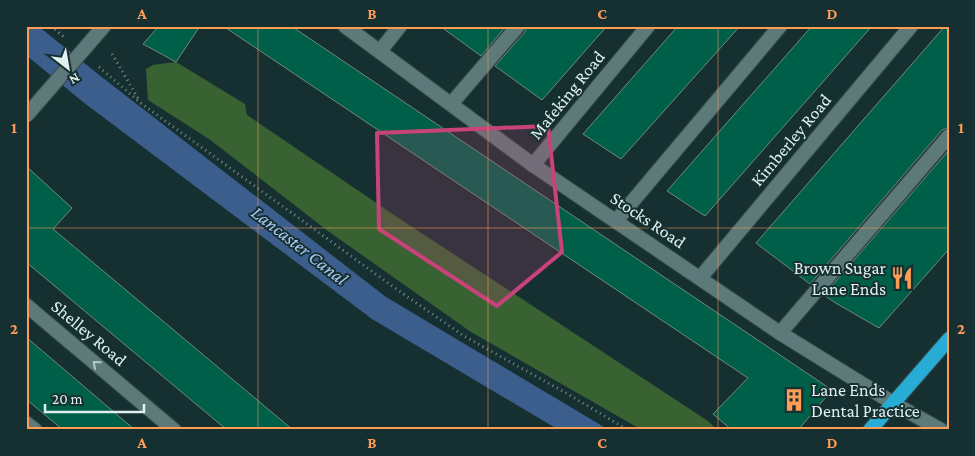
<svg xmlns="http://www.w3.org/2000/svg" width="975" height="456" viewBox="0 0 975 456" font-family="'Crimson Pro',serif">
	<rect width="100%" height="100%" fill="#163032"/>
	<!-- forest -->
	<polygon fill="#396233" points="176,62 245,104 247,115 397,217 708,421 717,430 642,430 471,332 328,231 209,139 148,100 146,69 153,65"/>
	<!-- water -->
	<polygon fill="#3c5e8d" points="26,26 38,26 103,78 386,297 609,430 559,430 372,319 83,102 26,55"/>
	<!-- building -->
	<g fill="#005f49" stroke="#708980">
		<polygon points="159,26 200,26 176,62 143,44"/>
		<polygon points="223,26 291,26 832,390 798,430 732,430 713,414 748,378"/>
		<polygon points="440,26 506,26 481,56"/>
		<polygon points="527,26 607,26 542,100 495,66 525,32"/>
		<polygon points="678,26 740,26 621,159 583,134"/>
		<polygon points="812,26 872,26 705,216 667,191"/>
		<polygon points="945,26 949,26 949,127 942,130 810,284 756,243"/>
		<polygon points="949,150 949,249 879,328 834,302 824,295"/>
		<polygon points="26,166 72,208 53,229 293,430 227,430 26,262"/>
		<polygon points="26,337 135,430 63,430 26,399"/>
	</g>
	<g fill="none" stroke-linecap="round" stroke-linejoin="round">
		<defs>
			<g id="service">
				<polyline points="451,104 518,26"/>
				<polyline points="616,221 780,26"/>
				<polyline points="780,333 949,136"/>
				<polyline points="26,423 35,430"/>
			</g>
			<g id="minor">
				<polyline points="345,26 533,165 780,333 893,403 941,430"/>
				<polyline points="85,48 104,26"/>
				<polyline points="380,51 400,26"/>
				<polyline points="533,165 648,26"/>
				<polyline points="700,278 911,26"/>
				<polyline points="26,305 174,430"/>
			</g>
			<polyline id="trunk" points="870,430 949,339"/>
		</defs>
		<!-- service casing -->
		<use href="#service" stroke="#364c4c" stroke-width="16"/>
		<!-- minor casing -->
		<use href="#minor" stroke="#364c4c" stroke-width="16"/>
		<!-- trunk casing -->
		<use href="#trunk" stroke="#364c4c" stroke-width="16"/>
		<!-- path -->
		<g stroke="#778c8d" stroke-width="3" stroke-dasharray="1 4" stroke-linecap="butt">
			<polyline points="51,26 64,37"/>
			<polyline points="112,54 139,100"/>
			<polyline points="99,67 142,104 399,291 464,336 566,393 628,430"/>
		</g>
		<!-- service -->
		<use href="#service" stroke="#5d797a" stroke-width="14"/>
		<!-- minor -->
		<use href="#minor" stroke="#5d797a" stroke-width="14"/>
		<!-- trunk -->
		<use href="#trunk" stroke="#26acd5" stroke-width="14"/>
		<defs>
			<polyline id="minor-bridge" points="26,116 85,48"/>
		</defs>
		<!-- minor-bridge casing -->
		<use href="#minor-bridge" stroke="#364c4c" stroke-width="16" stroke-linecap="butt"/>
		<!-- minor-bridge -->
		<use href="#minor-bridge" stroke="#5d797a" stroke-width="14"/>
	</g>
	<!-- one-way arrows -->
	<defs><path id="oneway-chevron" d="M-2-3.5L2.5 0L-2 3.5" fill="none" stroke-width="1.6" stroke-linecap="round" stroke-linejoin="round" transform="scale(1.25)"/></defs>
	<use stroke="#b2c6c6" href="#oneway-chevron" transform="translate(96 364) rotate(-140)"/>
	<!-- marked area -->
	<path fill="#c84379" fill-opacity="0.2" stroke="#c84379" stroke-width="4" stroke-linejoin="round" d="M548 126 562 252 497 306 379 229 377 133Z"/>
	<!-- grid -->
	<path fill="none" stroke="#fd9c56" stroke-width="1" stroke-opacity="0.55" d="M258 26V430M488 26V430M718 26V430M26 228H949"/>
	<!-- icons -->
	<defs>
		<symbol id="restaurant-bare" viewBox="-9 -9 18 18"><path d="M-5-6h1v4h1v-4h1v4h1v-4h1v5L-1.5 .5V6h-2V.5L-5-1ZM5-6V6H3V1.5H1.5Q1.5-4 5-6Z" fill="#fd9c56" stroke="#163032" stroke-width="2.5" paint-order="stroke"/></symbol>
		<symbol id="building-bare" viewBox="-9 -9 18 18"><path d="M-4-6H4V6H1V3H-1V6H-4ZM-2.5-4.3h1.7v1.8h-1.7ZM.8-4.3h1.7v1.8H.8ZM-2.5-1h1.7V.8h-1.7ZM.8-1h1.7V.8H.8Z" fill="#fd9c56" stroke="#163032" stroke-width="2.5" paint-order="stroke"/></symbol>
	</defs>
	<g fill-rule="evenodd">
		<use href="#restaurant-bare" x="886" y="262" width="32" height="32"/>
		<use href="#building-bare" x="778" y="384" width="32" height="32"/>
	</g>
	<g text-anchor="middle" stroke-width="4" stroke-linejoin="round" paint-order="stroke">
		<!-- street labels -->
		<g font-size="18" fill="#e0efef" stroke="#163032">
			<text transform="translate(567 95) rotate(-51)" y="6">Mafeking Road</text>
			<text transform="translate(791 140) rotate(-50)" y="6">Kimberley Road</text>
			<text transform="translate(648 220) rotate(34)" y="6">Stocks Road</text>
			<text transform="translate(89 333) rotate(40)" y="6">Shelley Road</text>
		</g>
		<!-- poi labels -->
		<g font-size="18" fill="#e0efef" stroke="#163032" text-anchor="end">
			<text x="886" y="274">Brown Sugar<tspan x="886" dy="21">Lane Ends</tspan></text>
			<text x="811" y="396" text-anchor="start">Lane Ends<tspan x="811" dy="21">Dental Practice</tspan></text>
		</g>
		<!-- water labels -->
		<g font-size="19" font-style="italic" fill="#a9c8f4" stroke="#163032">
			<text transform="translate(300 245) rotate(38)" y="7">Lancaster Canal</text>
		</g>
	</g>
	<!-- border -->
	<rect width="975" height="456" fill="none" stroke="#163032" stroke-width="55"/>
	<!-- north arrow -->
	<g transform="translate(68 68) rotate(149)" stroke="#163032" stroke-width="4" paint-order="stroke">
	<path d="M0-4L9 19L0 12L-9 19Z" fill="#e0efef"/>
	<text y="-8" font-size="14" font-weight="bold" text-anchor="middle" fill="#e0efef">N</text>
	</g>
	<!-- scale -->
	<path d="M45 404v8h99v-8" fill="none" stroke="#e0efef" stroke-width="2.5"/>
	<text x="52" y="404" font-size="15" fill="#e0efef" stroke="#163032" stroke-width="4" paint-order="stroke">20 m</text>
	<rect x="28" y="28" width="920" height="400" fill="none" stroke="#fd9c56" stroke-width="2"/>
	<g font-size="16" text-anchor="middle" font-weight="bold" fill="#fd9c56">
		<text x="142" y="19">A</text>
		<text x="372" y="19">B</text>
		<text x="602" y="19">C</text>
		<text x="832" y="19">D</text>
		<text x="14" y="133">1</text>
		<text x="961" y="133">1</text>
		<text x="14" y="334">2</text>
		<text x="961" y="334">2</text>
		<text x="142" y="448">A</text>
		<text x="372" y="448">B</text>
		<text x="602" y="448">C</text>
		<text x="832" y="448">D</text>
	</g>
</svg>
